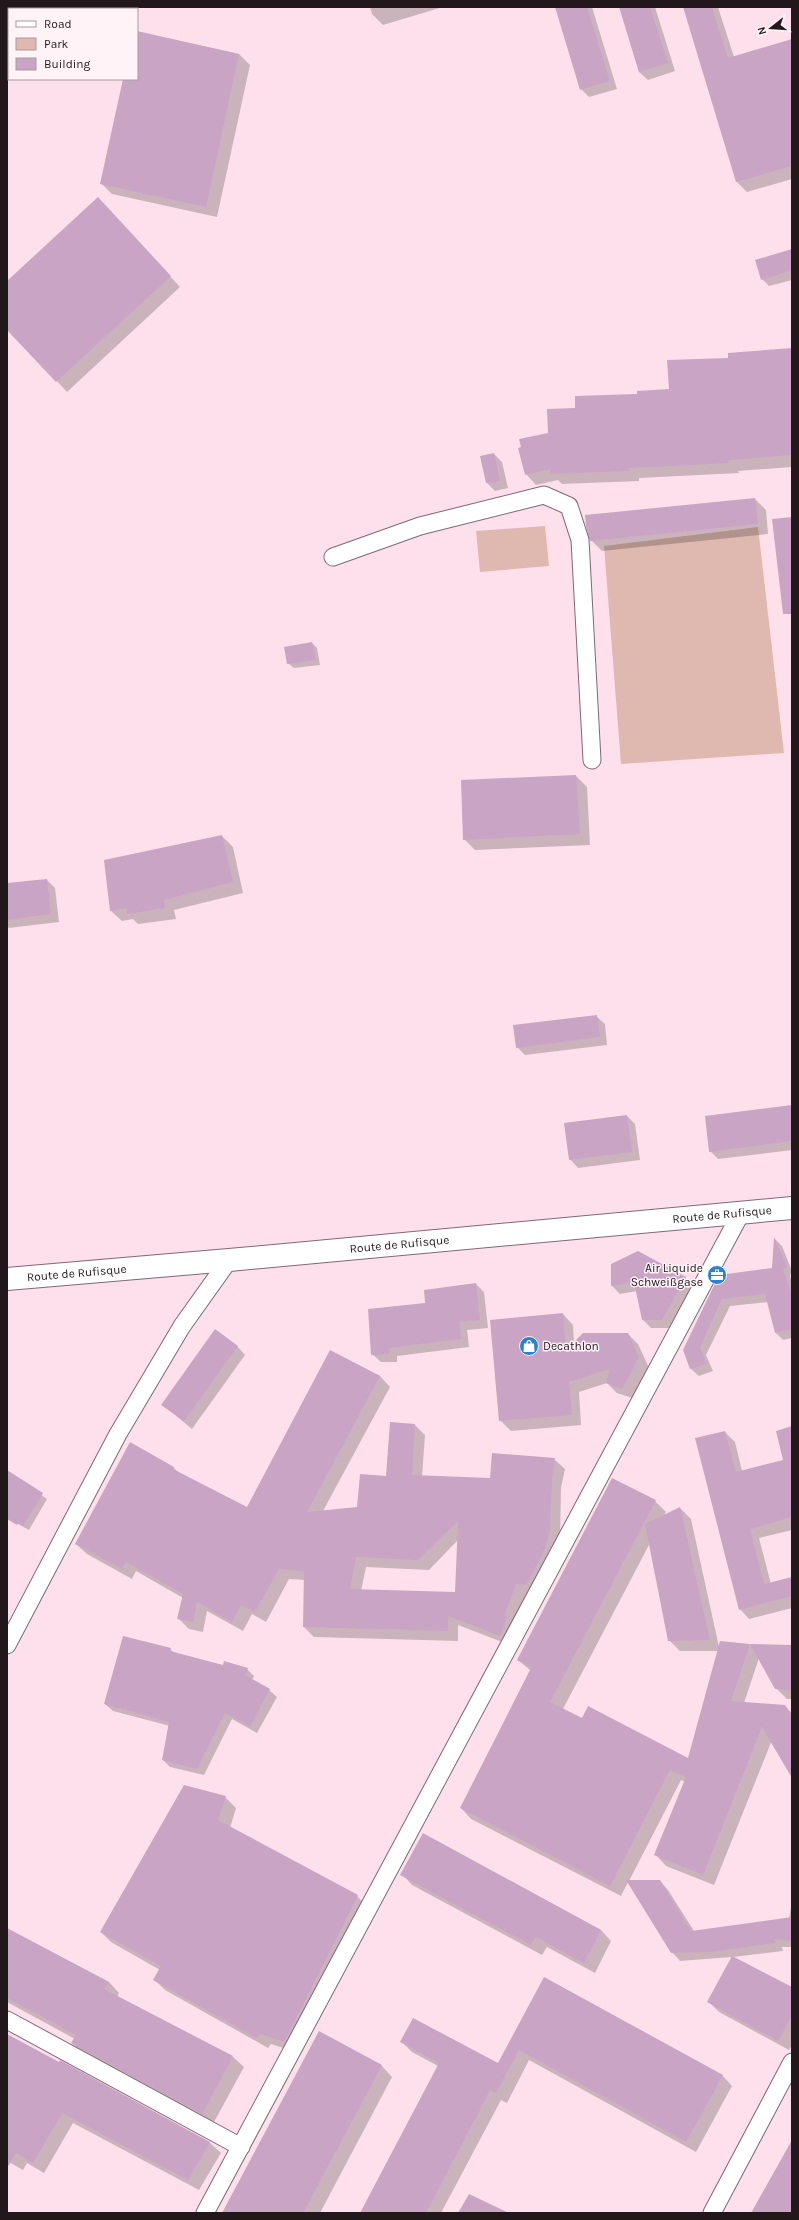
<svg xmlns="http://www.w3.org/2000/svg" width="799" height="2220" viewBox="0 0 799 2220" font-family="Karla,sans-serif">
	<rect width="100%" height="100%" fill="#fee0ec"/>
	<!-- green -->
	<g fill="#dfb8b0">
		<polygon points="545,526 549,566 480,572 476,531"/>
		<polygon points="758,527 784,753 621,764 604,546"/>
	</g>
	<!-- shadow -->
	<g fill="#0003" fill-rule="evenodd">
		<polygon points="370,7 443,7 383,25 372,14"/>
		<polygon points="556,7 592,7 617,89 589,97 581,89"/>
		<polygon points="620,7 655,7 675,71 648,80 639,72"/>
		<polygon points="684,7 718,7 734,57 792,40 792,179 747,192 737,182"/>
		<polygon points="137,32 239,54 250,65 217,217 112,194 101,183 124,79 137,79"/>
		<polygon points="108,209 180,287 67,392 7,328 7,282"/>
		<polygon points="792,250 792,280 769,286 762,279"/>
		<polygon points="792,349 792,467 738,471 739,473 639,478 639,481 562,484 558,480 536,485 526,474 549,434 576,409 638,395 670,390 729,359"/>
		<polygon points="494,454 502,462 508,488 495,491 487,483 481,457"/>
		<polygon points="755,499 766,510 768,534 602,551 591,540"/>
		<polygon points="312,643 317,648 320,665 294,668 288,663"/>
		<polygon points="576,776 587,787 590,845 475,850 464,839 462,781"/>
		<polygon points="222,836 233,847 243,893 174,910 176,919 138,924 133,919 122,921 111,911"/>
		<polygon points="47,880 55,888 59,922 9,928 7,926 7,884"/>
		<polygon points="596,1016 605,1024 607,1045 525,1055 517,1047"/>
		<polygon points="792,1106 792,1150 718,1159 710,1151"/>
		<polygon points="627,1116 635,1124 640,1160 578,1168 570,1159"/>
		<polygon points="775,1239 782,1246 792,1271 790,1276 792,1283 792,1338 783,1340 776,1333 768,1302 730,1306 706,1355 713,1371 699,1376 691,1369 720,1276 773,1269"/>
		<polygon points="612,1264 685,1278 693,1286 670,1328 651,1328 643,1320 637,1291 620,1294 612,1286"/>
		<polygon points="476,1284 484,1292 488,1328 467,1330 469,1347 397,1356 397,1362 381,1362 372,1354 426,1304"/>
		<polygon points="563,1314 573,1325 574,1343 628,1334 638,1344 649,1368 632,1398 617,1393 607,1383 579,1392 581,1425 511,1431 500,1420"/>
		<polygon points="237,1346 245,1355 192,1429 163,1405"/>
		<path d="M331 1351 380 1376 390 1387 323 1511 358 1508 387 1477 415 1425 425 1435 422 1477 491 1479 554 1459 565 1469 561 1488 560 1542 537 1595 526 1594 514 1625 510 1645 458 1625V1641L314 1637 304 1627 305 1580 289 1579 266 1622 252 1614 243 1631 207 1611 203 1632 189 1629 179 1619 183 1598 136 1571 132 1579 87 1554 76 1544 130 1444 174 1468 179 1473 247 1508ZM458 1540 456 1593 361 1591 366 1567 429 1570Z"/>
		<polygon points="792,1427 792,1530 759,1538 771,1584 792,1578 792,1608 749,1619 740,1609 725,1432 735,1442 742,1471 785,1460"/>
		<polygon points="7,1472 47,1499 29,1530 7,1518"/>
		<path d="M655 1501 666 1512 663 1517 680 1508 691 1519 719 1647 750 1645 792 1646V1699H787L776 1688 759 1658 744 1703 785 1706 792 1713V1776L772 1740 714 1885 666 1866 656 1855 685 1782 681 1780 629 1881H660L668 1890 694 1931 789 1919 792 1901V1947H782L783 1951 733 1957 792 1988V2045L789 2050 719 2012 708 2001 732 1957 680 1961 672 1952 628 1882 621 1896 471 1819 461 1808 531 1671 518 1660ZM650 1543 669 1640 680 1651H718L689 1759 582 1719 563 1709Z"/>
		<polygon points="170,1649 174,1653 223,1666 247,1669 254,1676 252,1680 269,1690 277,1697 257,1733 232,1719 204,1775 170,1767 163,1760 170,1726 113,1711 105,1704"/>
		<polygon points="225,1797 236,1808 230,1828 357,1896 368,1907 295,2052 271,2044 268,2048 165,1990 155,1980 160,1970 111,1942 101,1932"/>
		<polygon points="423,1834 601,1930 611,1941 595,1973 547,1947 542,1955 412,1885 402,1874"/>
		<polygon points="7,1929 109,1982 119,1993 117,1997 233,2057 244,2067 213,2124 82,2054 72,2043 75,2039 7,2002"/>
		<polygon points="545,1978 722,2075 732,2086 696,2152 529,2060 507,2103 501,2100 441,2213 361,2213 438,2066 412,2052 402,2042 498,2064"/>
		<polygon points="319,2032 382,2066 392,2077 320,2213 227,2213"/>
		<polygon points="7,2036 59,2063 60,2061 210,2143 221,2153 199,2190 73,2123 44,2173 27,2163 23,2170 7,2161"/>
	</g>
	<!-- building -->
	<g fill="#caa4c5" fill-rule="evenodd">
		<polygon points="555,7 587,7 610,81 580,90"/>
		<polygon points="619,7 650,7 668,63 639,72"/>
		<polygon points="683,7 712,7 728,58 792,39 792,166 736,182"/>
		<polygon points="137,31 239,54 206,207 100,184 123,79 137,79"/>
		<polygon points="98,197 171,276 56,382 7,330 7,281"/>
		<polygon points="792,249 792,270 761,280 755,260"/>
		<polygon points="792,348 792,455 728,460 729,463 629,468 629,471 550,474 550,469 525,475 518,448 521,447 519,439 548,433 547,409 575,408 575,396 637,394 637,391 669,389 667,360 728,358 728,353"/>
		<polygon points="494,453 500,481 486,483 480,456"/>
		<polygon points="755,498 758,524 590,541 586,526 585,515"/>
		<polygon points="792,517 792,614 783,614 772,519"/>
		<polygon points="312,642 316,660 287,664 284,647"/>
		<polygon points="576,775 580,834 463,840 461,780"/>
		<polygon points="222,835 233,882 164,900 165,908 127,914 126,908 110,911 104,860"/>
		<polygon points="47,879 51,914 7,920 7,883"/>
		<polygon points="597,1015 600,1037 516,1048 513,1025"/>
		<polygon points="792,1105 792,1141 709,1152 705,1116"/>
		<polygon points="627,1115 632,1152 569,1160 564,1123"/>
		<polygon points="774,1237 787,1267 783,1269 792,1296 792,1329 775,1333 765,1294 722,1299 700,1347 706,1364 690,1369 683,1350 719,1275 772,1268"/>
		<polygon points="638,1251 686,1277 662,1320 642,1320 634,1282 611,1286 611,1264"/>
		<polygon points="476,1283 480,1320 459,1322 461,1339 389,1348 389,1354 371,1355 368,1309 425,1303 424,1290"/>
		<polygon points="563,1313 566,1350 583,1333 628,1333 639,1357 622,1389 606,1383 610,1369 569,1382 572,1415 499,1421 490,1320"/>
		<polygon points="215,1329 238,1346 184,1421 161,1405"/>
		<path d="M330 1350 380 1376 307 1512 357 1507 360 1474 386 1476 390 1422 415 1424 412 1475 490 1478 492 1453 555 1458 552 1478 550 1531 543 1553 526 1585 516 1584 504 1616 507 1617 500 1636 448 1616V1631L303 1627 304 1571 279 1569 255 1612 241 1605 232 1622 197 1602 193 1622 177 1619 183 1594 126 1562 122 1569 75 1544 130 1442 174 1467 173 1469 247 1507ZM458 1521 455 1592 350 1589 356 1557 418 1560Z"/>
		<polygon points="792,1426 792,1517 750,1529 764,1584 792,1577 792,1596 739,1610 695,1438 725,1431 736,1472 783,1460 776,1431"/>
		<polygon points="7,1470 43,1493 23,1526 18,1523 17,1525 7,1519"/>
		<polygon points="612,1478 656,1500 550,1702 582,1718 588,1706 688,1758 720,1641 750,1644 731,1701 785,1705 792,1716 792,1778 762,1727 703,1875 654,1855 686,1777 670,1770 610,1886 460,1808 531,1668 517,1660"/>
		<polygon points="680,1507 710,1640 668,1641 645,1524"/>
		<polygon points="123,1636 171,1648 170,1651 223,1665 224,1661 248,1668 245,1675 270,1689 250,1726 225,1713 197,1769 162,1760 169,1722 104,1704"/>
		<polygon points="750,1644 792,1645 792,1690 775,1689"/>
		<polygon points="184,1785 226,1796 218,1820 358,1895 284,2042 260,2034 257,2038 153,1980 161,1966 100,1932"/>
		<polygon points="423,1833 601,1930 584,1963 536,1937 531,1945 400,1875"/>
		<polygon points="626,1880 660,1880 691,1931 792,1917 792,1941 775,1939 775,1943 711,1952 671,1953"/>
		<polygon points="7,1928 109,1982 104,1989 233,2056 202,2114 71,2043 76,2035 7,1998"/>
		<polygon points="732,1956 792,1987 792,2015 778,2041 707,2002"/>
		<polygon points="544,1977 723,2075 686,2142 519,2050 496,2093 490,2090 426,2213 360,2213 439,2063 400,2042 413,2018 498,2063"/>
		<polygon points="319,2031 382,2065 303,2213 222,2213"/>
		<polygon points="7,2034 59,2062 60,2060 210,2142 188,2180 62,2113 33,2163 16,2153 7,2168"/>
		<polygon points="792,2140 792,2213 751,2213"/>
		<polygon points="469,2194 509,2213 458,2213"/>
	</g>
	<g fill="none" stroke-linecap="round" stroke-linejoin="round">
		<defs>
			<g id="minor">
				<polyline points="333,557 420,526 544,495 569,506 580,540 592,760"/>
				<polyline points="7,1645 118,1434 182,1326 229,1260"/>
				<polyline points="7,2020 241,2147"/>
				<polyline points="205,2213 741,1213"/>
				<polyline points="712,2213 792,2062"/>
			</g>
			<g id="secondary">
				<path id="s1" d="M7 1279 229 1260 792 1208"/>
			</g>
		</defs>
		<!-- minor casing -->
		<use href="#minor" stroke="#826873" stroke-width="19"/>
		<!-- secondary casing -->
		<use href="#secondary" stroke="#826873" stroke-width="24"/>
		<!-- minor -->
		<use href="#minor" stroke="#fff" stroke-width="17"/>
		<!-- secondary -->
		<use href="#secondary" stroke="#fff" stroke-width="22"/>
	</g>
	<!-- icons -->
	<defs>
		<symbol id="office-disc" viewBox="-11 -11 22 22"><circle r="9.5" fill="#2982d0" stroke="#fff3f7"/><path d="M-6-3h4V-5.5h4V-3h4V5H-6ZM-1-4.5V-3h2v-1.5ZM-6 0V1H6V0Z" fill="#fff"/></symbol>
		<symbol id="shop-disc" viewBox="-11 -11 22 22"><circle r="9.5" fill="#2982d0" stroke="#fff3f7"/><path d="M-5-2.5h2.3a2.7 3.5 0 0 1 5.4 0H5L5.5 6h-11ZM-1.5-2.5h3a1.5 2.3 0 0 0-3 0Z" fill="#fff"/></symbol>
	</defs>
	<g fill-rule="evenodd">
		<use href="#office-disc" x="706" y="1264" width="22" height="22"/>
		<use href="#shop-disc" x="518" y="1335" width="22" height="22"/>
	</g>
	<g text-anchor="middle" stroke-width="3" stroke-linejoin="round" paint-order="stroke">
		<!-- street labels -->
		<g font-size="12" fill="#22181c" stroke="#fff3f7">
			<text dy="4" stroke="none"><textPath href="#s1" startOffset="718">Route de Rufisque</textPath></text>
			<text dy="4" stroke="none"><textPath href="#s1" startOffset="394">Route de Rufisque</textPath></text>
			<text dy="4" stroke="none"><textPath href="#s1" startOffset="70">Route de Rufisque</textPath></text>
		</g>
		<!-- poi labels -->
		<g font-size="12" fill="#22181c" stroke="#fff3f7" text-anchor="end">
			<text x="703" y="1272">Air Liquide<tspan x="703" dy="14">Schweißgase</tspan></text>
			<text x="543" y="1350" text-anchor="start">Decathlon</text>
		</g>
	</g>
	<!-- border -->
	<rect width="799" height="2220" fill="none" stroke="#22181c" stroke-width="16"/>
	<!-- legend -->
	<rect x="8" y="8" width="130" height="72" fill="#fff3f7" stroke="#a79b9f"/>
	<rect x="16" y="21" width="20" height="6" fill="#ffffff" stroke="#a79b9f"/>
	<text x="44" y="28" font-size="12" fill="#22181c">Road</text>
	<rect x="16" y="38" width="20" height="12" fill="#dfb8b0" stroke="#a79b9f"/>
	<text x="44" y="48" font-size="12" fill="#22181c">Park</text>
	<rect x="16" y="58" width="20" height="12" fill="#caa4c5" stroke="#a79b9f"/>
	<text x="44" y="68" font-size="12" fill="#22181c">Building</text>
	<!-- north arrow -->
	<g transform="translate(771 28) rotate(253)" stroke="#fff3f7" stroke-width="3" paint-order="stroke">
	<path d="M0-3L7 15L0 10L-7 15Z" fill="#22181c"/>
	<text y="-6" font-size="11" font-weight="bold" text-anchor="middle" fill="#22181c">N</text>
	</g>
</svg>
